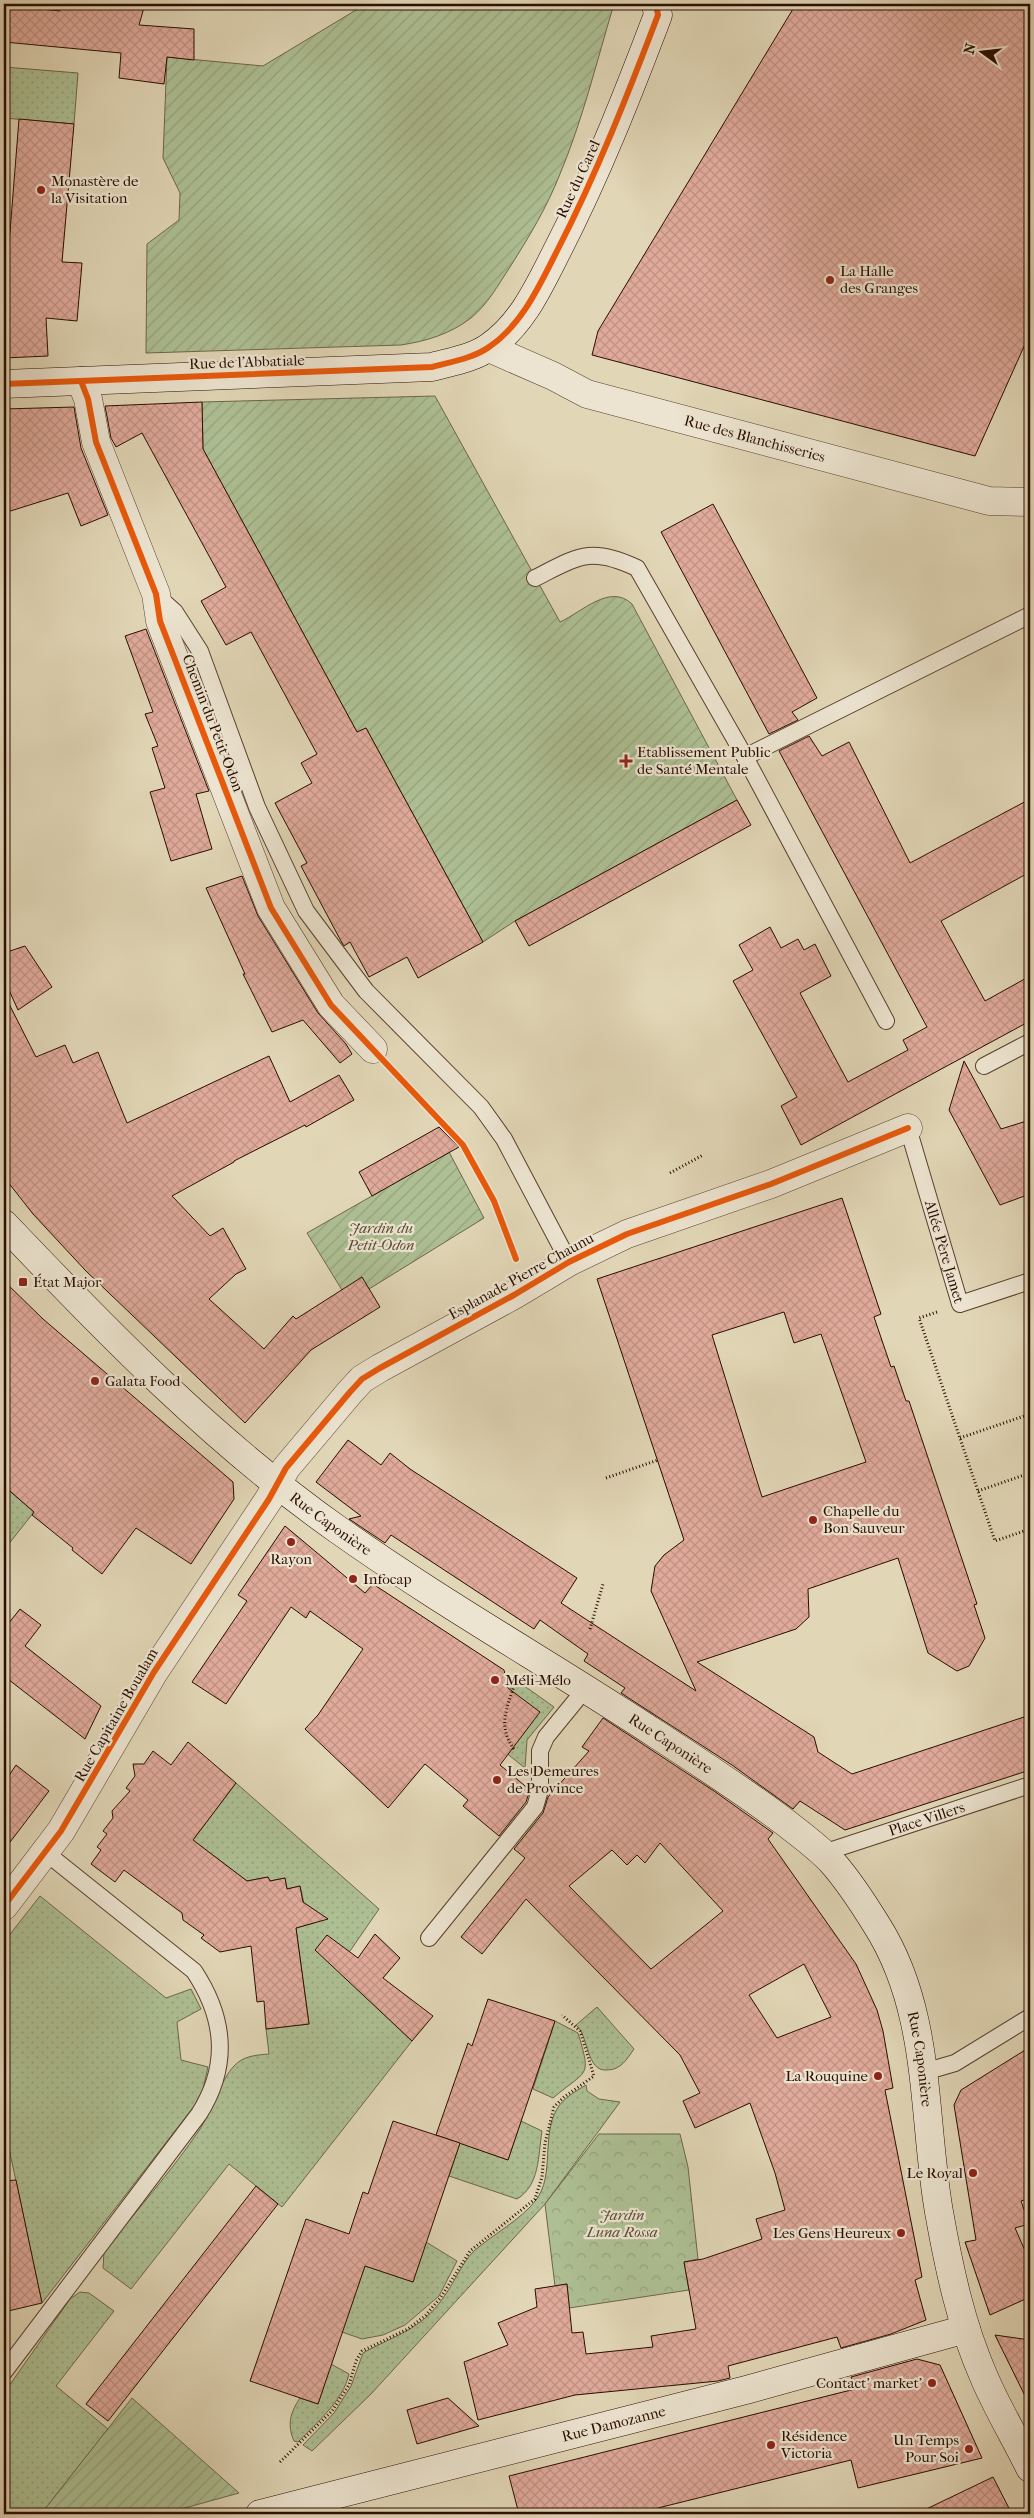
<svg xmlns="http://www.w3.org/2000/svg" width="1034" height="2518" viewBox="0 0 1034 2518" font-family="'IM FELL French Canon',serif">
	<defs>
		<pattern id="grass-dots" width="8" height="8" patternUnits="userSpaceOnUse" patternTransform="scale(1.25)"><rect width="8" height="8" fill="#adbf93"/><path d="M2 2h.1M6 6h.1" fill="none" stroke="#95a37d" stroke-width="1.8" stroke-linecap="round"/></pattern>
		<pattern id="park-crowns" width="20" height="18" patternUnits="userSpaceOnUse" patternTransform="scale(1.25)"><rect width="20" height="18" fill="#adbf93"/><path d="M2 6a3 3 0 1 1 6 0M12 15a3 3 0 1 1 6 0" fill="none" stroke="#95a37d"/></pattern>
		<pattern id="garden-furrows" width="10" height="10" patternUnits="userSpaceOnUse" patternTransform="scale(1.25)"><rect width="10" height="10" fill="#adbf93"/><path d="M-1 1l2-2M0 10L10 0M9 11l2-2" fill="none" stroke="#95a37d"/></pattern>
		<pattern id="building-cross-hatch" width="8" height="8" patternUnits="userSpaceOnUse" patternTransform="scale(1.25)"><rect width="8" height="8" fill="#e0aa9b"/><path d="M0 0l8 8M0 8l8-8" fill="none" stroke="#c09184"/></pattern>
	</defs>
	<rect width="100%" height="100%" fill="#e1d6b6"/>
	<filter id="stains"><feTurbulence type="fractalNoise" baseFrequency=".004" numOctaves="4"/><feColorMatrix values="0 0 0 0 .2 0 0 0 0 .09 0 0 0 0 .02 0 0 0 .5 -.17"/></filter>
	<radialGradient id="worn" r=".72"><stop offset=".6" stop-color="#630" stop-opacity="0"/><stop offset="1" stop-color="#630" stop-opacity=".3"/></radialGradient>
	<!-- grass -->
	<g fill="url(#grass-dots)" stroke="#6c664a">
		<polygon points="4,67 78,73 74,124 4,118"/>
		<polygon points="4,1486 34,1512 4,1550"/>
		<polygon points="516,1680 554,1707 527,1740 525,1768 469,1723 502,1701"/>
		<path d="M236 1783 379 1909 350 1951 344 1953V1976L412 2041 282 2207 229 2164 131 2289 103 2268 104 2252C135 2212 171 2172 200 2129 211 2112 222 2078 234 2066 243 2056 256 2055 269 2054L266 2029 309 2024 296 1928 314 1923 318 1917 305 1908 300 1886 287 1889 285 1878 270 1881 268 1877 247 1881 193 1840Z"/>
		<polygon points="40,1896 166,1998 191,1989 201,2009 177,2022 181,2060 208,2067 203,2089 195,2105 42,2303 4,2125 4,1942"/>
		<path d="M597 2007 634 2049C627 2059 621 2070 607 2070 586 2072 589 2036 576 2025Z"/>
		<path d="M555 2021 578 2033C592 2079 587 2069 553 2098L533 2089Z"/>
		<path d="M586 2085 587 2091 599 2099 620 2102 545 2204 371 2394 312 2451 303 2445 334 2413 351 2386 363 2353C395 2335 421 2330 443 2298 453 2285 463 2261 474 2251 492 2235 522 2219 536 2200 555 2175 541 2136 557 2109 563 2098 576 2091 586 2085Z"/>
		<path d="M521 2121 542 2131C538 2156 540 2185 517 2199L449 2176 460 2143 508 2160Z"/>
		<polygon points="426,2242 457,2261 439,2296 405,2325 383,2335 362,2339 342,2332 365,2266 413,2282"/>
		<polygon points="80,2292 89,2293 114,2311 56,2386 108,2429 41,2514 4,2514 4,2393 70,2299"/>
		<path d="M331 2364 349 2374C343 2401 317 2422 298 2442L294 2441C287 2425 290 2413 300 2398L318 2404Z"/>
	</g>
	<!-- park -->
	<polygon fill="url(#park-crowns)" stroke="#6c664a" points="599,2134 680,2134 688,2167 698,2259 684,2262 689,2290 569,2308 567,2284 555,2286 545,2204"/>
	<!-- garden -->
	<g fill="url(#garden-furrows)" stroke="#6c664a">
		<path d="M366 4H614C597 60 583 119 560 174 547 207 529 237 510 267 498 285 488 304 471 318 450 334 427 341 401 345L146 353 147 244 179 220 180 193 163 158 167 57 263 66Z"/>
		<path d="M435 396 560 622C582 612 610 583 632 604L737 800 515 921 483 942 366 728 357 732 203 449 202 402Z"/>
		<polygon points="449,1152 484,1218 369,1289 342,1290 307,1233"/>
		<polygon points="132,2398 239,2493 163,2514 41,2514"/>
	</g>
	<!-- building -->
	<g fill="url(#building-cross-hatch)" stroke="#2a0d00" fill-rule="evenodd">
		<polygon points="62,4 145,4 139,25 194,29 194,60 167,57 164,84 119,78 121,53 4,42 4,5 60,11"/>
		<polygon points="796,4 1013,4 1030,8 1030,333 975,456 592,355 598,331"/>
		<polygon points="19,119 74,124 62,262 82,263 77,321 46,318 48,356 4,358 4,256 8,257"/>
		<polygon points="202,402 203,449 357,732 366,728 483,942 418,978 407,957 369,977 350,942 344,946 342,943 301,866 307,863 275,803 312,783 301,763 317,754 251,632 226,645 201,601 226,587 142,433 116,447 111,438 105,406"/>
		<polygon points="74,407 81,448 108,515 81,526 68,493 4,513 4,409"/>
		<polygon points="713,504 817,698 792,712 798,720 769,734 661,532"/>
		<polygon points="146,629 209,791 196,794 212,849 171,861 150,792 165,788 152,748 158,746 145,714 153,712 125,636"/>
		<polygon points="809,736 822,756 849,742 910,863 1030,799 1030,872 941,921 985,1001 1030,976 1030,1021 801,1145 781,1106 797,1097 733,981 753,970 739,945 770,927 781,948 798,939 804,950 815,944 831,976 800,993 848,1082 908,1050 903,1040 927,1027 779,751"/>
		<polygon points="737,800 751,825 529,946 515,921"/>
		<polygon points="242,876 258,916 318,1013 346,1044 352,1054 340,1063 303,1020 272,1032 243,974 245,974 206,888"/>
		<polygon points="25,946 52,987 18,1010 4,979 4,953"/>
		<polygon points="4,994 36,1057 65,1045 73,1063 98,1052 127,1123 269,1056 290,1102 339,1075 354,1100 306,1127 305,1125 234,1161 234,1162 172,1196 210,1236 223,1228 246,1269 236,1274 209,1299 264,1349 293,1316 296,1319 362,1277 380,1307 311,1350 245,1423 86,1271 33,1214 4,1177"/>
		<polygon points="964,1061 1001,1129 1030,1120 1030,1194 1000,1205 949,1110"/>
		<polygon points="439,1127 459,1147 372,1196 359,1172"/>
		<path d="M842 1198 881 1314 874 1317 891 1367 894 1366 906 1401H909L977 1604 974 1605 985 1638 969 1666 957 1671 928 1653 898 1558 808 1589 809 1617 796 1629 697 1662 814 1737 818 1752 852 1774 1030 1715V1770L845 1830 800 1801 793 1809 732 1765 621 1693 625 1688 584 1661 588 1654 540 1620 534 1629 391 1535 385 1543 349 1519 361 1516 316 1482 348 1440 381 1465 390 1453 410 1469 577 1578 561 1603 696 1691 651 1591 655 1566 664 1555 684 1540 597 1279ZM784 1312 794 1343 821 1334 866 1462 762 1497 712 1335Z"/>
		<polygon points="4,1281 43,1319 233,1482 234,1499 191,1564 136,1528 102,1574 72,1550 73,1548 32,1515 34,1512 4,1486"/>
		<polygon points="285,1526 365,1593 373,1584 504,1670 508,1688 540,1712 500,1765 530,1790 526,1802 499,1836 463,1806 468,1800 425,1764 388,1808 305,1729 318,1715 363,1649 310,1611 306,1618 291,1607 226,1704 192,1682 247,1601 238,1595"/>
		<polygon points="20,1609 41,1625 25,1646 101,1706 85,1739 4,1676 4,1629"/>
		<path d="M603 1718 714 1791 773 1833 768 1839 856 1964 877 2010 883 2031 893 2088 885 2090 922 2277 915 2280 926 2320 891 2334 841 2348 837 2337 728 2366 730 2378 718 2381 575 2395 478 2420 464 2362 508 2345 498 2323 537 2307 535 2289 567 2284 572 2333 583 2332 586 2354 653 2347 651 2336 696 2329 684 2262 703 2259 762 2239 756 2219 785 2210 775 2173 750 2103 695 2128 683 2101 700 2093 680 2055 526 1899 482 1954 461 1937 525 1858 514 1849 543 1813 548 1797 589 1751 582 1747ZM660 1843 723 1911 651 1969 569 1886 612 1850 627 1865 637 1855 645 1863ZM804 1964 831 2017 777 2038 749 1995Z"/>
		<polygon points="188,1742 236,1783 193,1840 247,1881 268,1877 270,1881 285,1878 287,1889 300,1886 303,1902 328,1919 296,1928 309,2024 266,2029 264,2001 257,2002 251,1946 220,1952 201,1938 204,1935 183,1920 182,1913 124,1870 115,1882 91,1864 101,1850 97,1847 107,1834 103,1831 113,1818 112,1811 130,1791 126,1788 135,1776 133,1764 144,1764 153,1751 171,1765"/>
		<polygon points="16,1765 49,1791 4,1850 4,1783"/>
		<polygon points="375,1934 400,1958 383,1978 433,2016 412,2041 315,1950 327,1935 358,1958"/>
		<polygon points="488,1999 555,2021 508,2160 436,2135 468,2043 472,2046"/>
		<polygon points="1030,2047 1030,2198 1021,2201 1029,2224 1015,2228 1030,2262 1030,2297 990,2315 965,2242 976,2240 954,2105 961,2090"/>
		<polygon points="393,2121 460,2143 413,2282 365,2266 318,2404 250,2381 306,2219 349,2234 363,2192 368,2194"/>
		<polygon points="16,2180 42,2303 4,2312 4,2181"/>
		<polygon points="256,2186 278,2204 108,2421 86,2404"/>
		<polygon points="995,2335 1030,2340 1030,2406"/>
		<polygon points="917,2359 940,2365 982,2458 858,2488 851,2460 658,2508 660,2514 519,2514 509,2476 855,2389 851,2377"/>
		<polygon points="448,2398 479,2426 417,2444 407,2410"/>
		<polygon points="993,2477 1012,2514 916,2514"/>
	</g>
	<g fill="none" stroke-linecap="round" stroke-linejoin="round">
		<defs>
			<g id="lane">
				<path d="M535 578C579 556 590 546 637 568L745 757 886 1021"/>
				<polyline points="157,596 175,612 200,651 257,807 306,911 366,991 481,1107 504,1139 569,1262"/>
				<polyline points="745,757 1030,615"/>
				<polyline points="984,1066 1030,1042"/>
				<path id="s1" d="M908 1128 960 1304 1030 1281"/>
				<path id="s2" d="M823 1853 1030 1785"/>
				<polyline points="429,1938 535,1807 540,1790 540,1751 546,1737 586,1688"/>
				<polyline points="924,2072 955,2063 1030,2017"/>
				<path d="M4 2372 199 2114C230 2065 225 2018 194 1971L45 1852"/>
			</g>
			<g id="street">
				<path id="s3" d="M489 348 553 376 587 394 989 501 1030 502"/>
				<polyline points="81,381 88,399 96,442 156,594 160,621 271,908 331,1005 373,1049"/>
				<polyline points="4,1906 61,1831 154,1672 269,1499 286,1468 350,1392 362,1379 380,1368 514,1295 569,1262 627,1234 771,1184 908,1128"/>
			</g>
			<g id="secondary">
				<path d="M4 384 432 367C450 362 474 358 489 347 523 324 540 284 558 249 597 173 628 94 658 15L656 4"/>
				<path id="s4" d="M4 1224C107 1332 214 1442 337 1529 441 1603 553 1666 659 1736 702 1764 745 1792 786 1823 801 1835 818 1847 832 1862 848 1880 863 1903 876 1924 932 2011 922 2115 939 2212 949 2268 961 2325 984 2377 997 2408 1015 2437 1030 2468"/>
				<path id="s5" d="M260 2514 746 2390 966 2329"/>
			</g>
		</defs>
		<!-- lane casing -->
		<use href="#lane" stroke="#583f2e" stroke-width="18"/>
		<!-- street casing -->
		<use href="#street" stroke="#583f2e" stroke-width="29"/>
		<!-- secondary casing -->
		<use href="#secondary" stroke="#2a0d00" stroke-width="29"/>
		<!-- path -->
		<g stroke="#2a0d00" stroke-width="3" stroke-dasharray="1 2.5" stroke-linecap="butt">
			<polyline points="670,1173 703,1155"/>
			<polyline points="937,1312 919,1318 995,1541 1030,1529"/>
			<polyline points="960,1438 1030,1414"/>
			<polyline points="606,1478 658,1460"/>
			<polyline points="978,1491 1030,1473"/>
			<polyline points="590,1629 603,1584"/>
			<path d="M514 1749C497 1726 507 1708 515 1683"/>
			<polyline points="280,2462 332,2411 349,2385 356,2361 362,2351 408,2329 426,2315 441,2297 470,2251 535,2199 542,2177 545,2143 554,2107 564,2097 594,2076 580,2031 562,2015"/>
		</g>
		<!-- lane -->
		<use href="#lane" stroke="#ece4d0" stroke-width="16"/>
		<!-- street -->
		<use href="#street" stroke="#ece4d0" stroke-width="28"/>
		<!-- secondary -->
		<use href="#secondary" stroke="#ece4d0" stroke-width="28"/>
		<defs>
			<g id="cycleway">
				<polyline points="81,381 88,399 96,442 156,594 160,621 271,908 331,1005 463,1145 494,1201 516,1259"/>
				<path d="M4 384 432 367C450 362 474 358 489 347 523 324 540 284 558 249 597 173 628 94 658 15L656 4"/>
				<polyline points="4,1906 61,1831 154,1672 269,1499 286,1468 350,1392 362,1379 380,1368 514,1295 569,1262 627,1234 771,1184 908,1128"/>
			</g>
		</defs>
		<!-- cycleway casing -->
		<use href="#cycleway" stroke="#ece4d0" stroke-width="9"/>
		<!-- cycleway -->
		<use href="#cycleway" stroke="#e8590c" stroke-width="6"/>
	</g>
	<!-- markers -->
	<g fill="#8f2418" stroke="#ece4d0" stroke-width="2">
		<circle cx="41" cy="190" r="5"/>
		<circle cx="830" cy="280" r="5"/>
		<path d="M623.5 753.5h5v5h5v5h-5v5h-5v-5h-5v-5h5z"/>
		<rect x="18" y="1277" width="10" height="10" rx="2.5"/>
		<circle cx="95" cy="1381" r="5"/>
		<circle cx="813" cy="1520" r="5"/>
		<circle cx="291" cy="1542" r="5"/>
		<circle cx="353" cy="1579" r="5"/>
		<circle cx="495" cy="1680" r="5"/>
		<circle cx="497" cy="1780" r="5"/>
		<circle cx="878" cy="2076" r="5"/>
		<circle cx="973" cy="2173" r="5"/>
		<circle cx="901" cy="2233" r="5"/>
		<circle cx="932" cy="2383" r="5"/>
		<circle cx="771" cy="2445" r="5"/>
		<circle cx="969" cy="2449" r="5"/>
	</g>
	<g text-anchor="middle" stroke-width="4.5" stroke-linejoin="round" paint-order="stroke">
		<!-- street labels -->
		<g font-size="15" fill="#2a0d00" stroke="#ece4d0">
			<text transform="translate(578 179) rotate(-65)" y="5">Rue du Carel</text>
			<text transform="translate(247 362) rotate(-2)" y="5">Rue de l'Abbatiale</text>
			<text dy="5" stroke="none"><textPath href="#s3" startOffset="282">Rue des Blanchisseries</textPath></text>
			<text transform="translate(213 723) rotate(69)" y="5">Chemin du Petit-Odon</text>
			<text dy="5" stroke="none"><textPath href="#s1" startOffset="129">Allée Père Jamet</textPath></text>
			<text transform="translate(521 1276) rotate(-29)" y="5">Esplanade Pierre Chaunu</text>
			<text dy="5" stroke="none"><textPath href="#s4" startOffset="444">Rue Caponière</textPath></text>
			<text transform="translate(116 1715) rotate(-60)" y="5">Rue Capitaine Boualam</text>
			<text dy="5" stroke="none"><textPath href="#s4" startOffset="849">Rue Caponière</textPath></text>
			<text dy="5" stroke="none"><textPath href="#s2" startOffset="109">Place Villers</textPath></text>
			<text dy="5" stroke="none"><textPath href="#s4" startOffset="1269">Rue Caponière</textPath></text>
			<text dy="5" stroke="none"><textPath href="#s5" startOffset="365">Rue Damozanne</textPath></text>
		</g>
		<!-- poi labels -->
		<g font-size="15" fill="#2a0d00" stroke="#ece4d0" text-anchor="start">
			<text x="51" y="186">Monastère de<tspan x="51" dy="17">la Visitation</tspan></text>
			<text x="840" y="276">La Halle<tspan x="840" dy="17">des Granges</tspan></text>
			<text x="637" y="757">Etablissement Public<tspan x="637" dy="17">de Santé Mentale</tspan></text>
			<text x="33" y="1287">État Major</text>
			<text x="105" y="1386">Galata Food</text>
			<text x="823" y="1516">Chapelle du<tspan x="823" dy="17">Bon Sauveur</tspan></text>
			<text x="291" y="1564" text-anchor="middle">Rayon</text>
			<text x="363" y="1584">Infocap</text>
			<text x="505" y="1685">Méli-Mélo</text>
			<text x="507" y="1776">Les Demeures<tspan x="507" dy="17">de Province</tspan></text>
			<text x="868" y="2081" text-anchor="end">La Rouquine</text>
			<text x="963" y="2178" text-anchor="end">Le Royal</text>
			<text x="891" y="2238" text-anchor="end">Les Gens Heureux</text>
			<text x="922" y="2388" text-anchor="end">Contact' market'</text>
			<text x="781" y="2441">Résidence<tspan x="781" dy="17">Victoria</tspan></text>
			<text x="959" y="2445" text-anchor="end">Un Temps<tspan x="959" dy="17">Pour Soi</tspan></text>
		</g>
		<!-- park labels -->
		<g font-size="15" font-style="italic" fill="#584b33" stroke="#ece4d0">
			<text x="381" y="1233">Jardin du<tspan x="381" dy="17">Petit-Odon</tspan></text>
			<text x="622" y="2220">Jardin<tspan x="622" dy="17">Luna Rossa</tspan></text>
		</g>
	</g>
	<!-- margin -->
	<rect width="1034" height="2518" fill="none" stroke="#e1d6b6" stroke-width="20"/>
	<rect x="5" y="5" width="1024" height="2508" fill="none" stroke="#2a0d00" stroke-width="2.5"/>
	<rect x="10" y="10" width="1014" height="2498" fill="none" stroke="#2a0d00"/>
	<!-- north arrow -->
	<g transform="translate(982 52) rotate(285)" stroke="#ece4d0" stroke-width="4" paint-order="stroke">
	<path d="M0-4L9 19L0 12L-9 19Z" fill="#2a0d00"/>
	<text y="-8" font-size="14" font-weight="bold" text-anchor="middle" fill="#2a0d00">N</text>
	</g>
	<rect width="100%" height="100%" filter="url(#stains)"/>
	<rect width="100%" height="100%" fill="url(#worn)"/>
</svg>
